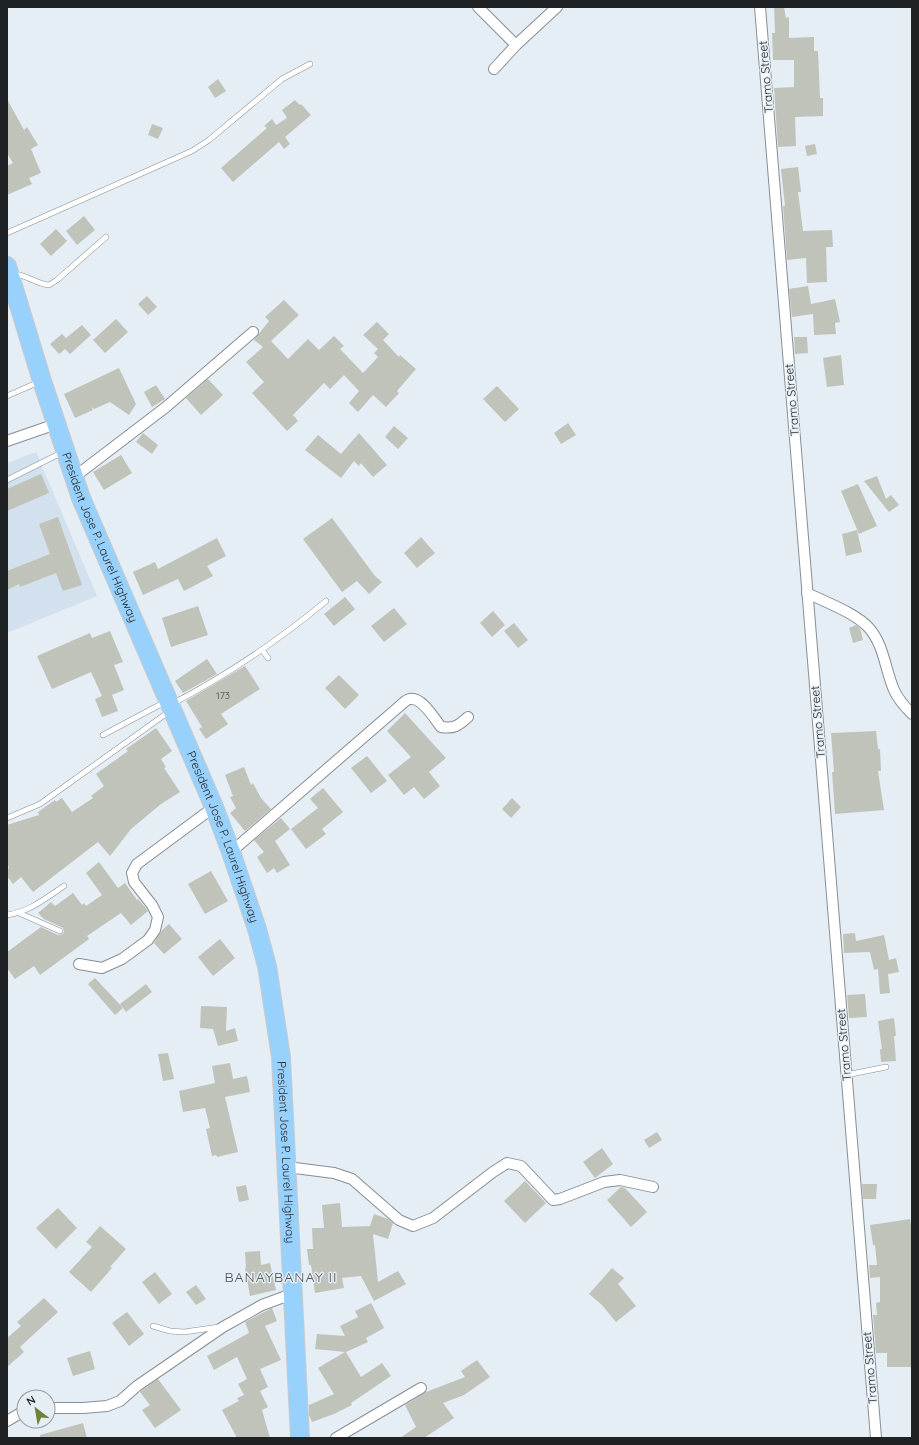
<svg xmlns="http://www.w3.org/2000/svg" width="919" height="1445" viewBox="0 0 919 1445" font-family="Quicksand,sans-serif">
	<rect width="100%" height="100%" fill="#e6eef5"/>
	<!-- built -->
	<polygon fill="#d2e1ed" points="36,452 97,596 7,633 7,463"/>
	<!-- building -->
	<g fill="#c0c3ba">
		<polygon points="774,7 784,7 786,18 789,17 789,38 814,37 814,51 818,51 820,98 823,98 823,116 795,117 796,146 778,147 774,88 794,87 794,60 773,60 772,33 775,33"/>
		<polygon points="218,79 226,91 215,98 208,87"/>
		<polygon points="7,99 24,130 27,127 38,145 31,149 41,173 29,178 32,184 7,195 7,166 13,163 7,153"/>
		<polygon points="295,100 300,105 301,104 311,115 285,137 290,144 284,149 279,142 233,182 221,168 267,128 264,126 272,119 276,125 287,118 282,110"/>
		<polygon points="152,124 163,128 158,139 148,135"/>
		<polygon points="815,144 817,154 807,156 805,146"/>
		<polygon points="798,167 801,192 798,192 803,231 832,230 833,247 826,247 827,282 807,283 806,258 787,260 783,206 785,206 781,169"/>
		<polygon points="84,216 95,230 77,245 66,231"/>
		<polygon points="56,229 67,241 51,256 40,244"/>
		<polygon points="808,286 811,304 835,299 840,322 835,323 836,334 814,335 813,314 792,317 789,289"/>
		<polygon points="147,296 157,307 148,315 138,304"/>
		<polygon points="284,300 299,315 271,341 288,359 308,339 319,350 334,336 344,346 340,349 363,373 378,357 374,353 378,349 363,335 377,322 389,334 383,340 399,357 400,355 416,369 397,391 399,393 386,407 373,395 358,412 349,403 359,391 344,375 330,389 324,383 293,415 298,421 287,431 252,393 264,382 246,362 263,347 254,340 269,321 265,317"/>
		<polygon points="116,319 128,332 105,353 93,340"/>
		<polygon points="82,325 91,335 70,354 65,349 59,354 50,344 62,334 66,338"/>
		<polygon points="794,337 807,337 808,353 795,354"/>
		<polygon points="841,355 844,385 827,387 823,358"/>
		<polygon points="119,368 136,404 129,415 110,402 94,409 91,407 93,410 75,418 64,394"/>
		<polygon points="208,379 223,395 201,415 186,398"/>
		<polygon points="156,385 165,399 152,407 144,392"/>
		<polygon points="497,386 519,409 505,422 483,399"/>
		<polygon points="568,423 576,435 561,444 554,433"/>
		<polygon points="394,426 408,438 398,449 385,437"/>
		<polygon points="143,433 158,445 152,454 136,442"/>
		<polygon points="359,433 387,465 373,477 361,463 359,466 354,461 341,478 305,450 318,435 341,454"/>
		<polygon points="121,455 132,473 104,490 93,472"/>
		<polygon points="41,474 49,493 7,511 7,489"/>
		<polygon points="877,476 886,499 891,495 899,505 889,512 864,481"/>
		<polygon points="858,484 877,526 859,534 841,491"/>
		<polygon points="58,517 82,585 63,591 56,573 20,587 19,584 7,590 7,571 50,554 39,524"/>
		<polygon points="332,518 375,576 382,582 369,594 357,581 342,592 303,539"/>
		<polygon points="857,530 862,552 846,556 842,534"/>
		<polygon points="421,537 435,553 417,568 404,553"/>
		<polygon points="217,538 226,556 207,566 213,576 184,591 178,579 143,595 133,572 155,562 158,569"/>
		<polygon points="345,597 355,609 334,626 324,614"/>
		<polygon points="198,606 208,635 171,647 162,618"/>
		<polygon points="394,608 407,624 384,642 371,626"/>
		<polygon points="493,611 505,625 492,637 480,623"/>
		<polygon points="514,623 528,640 518,648 504,631"/>
		<polygon points="856,625 860,628 863,640 853,643 849,628"/>
		<polygon points="110,631 123,662 114,665 124,690 112,695 118,711 102,717 95,699 102,696 91,672 52,689 37,656 90,633 92,638"/>
		<polygon points="207,659 217,674 183,693 175,681"/>
		<polygon points="245,666 260,689 221,714 228,724 206,739 199,729 202,727 186,701"/>
		<polygon points="339,675 359,695 345,709 325,688"/>
		<polygon points="405,713 446,758 429,772 440,786 424,799 414,787 404,795 388,775 411,757 387,731"/>
		<polygon points="156,728 172,751 161,759 166,767 164,768 180,792 161,804 131,829 110,856 98,842 33,892 21,877 13,884 7,876 7,870 9,868 7,862 7,825 39,815 38,812 55,800 56,802 62,798 72,812 93,798 91,796 104,786 96,774 128,751 126,749"/>
		<polygon points="876,731 878,749 880,749 881,771 878,771 884,810 835,814 832,772 834,772 831,733"/>
		<polygon points="367,756 387,781 371,793 351,768"/>
		<polygon points="244,767 251,785 253,783 261,798 271,809 245,831 230,813 236,808 230,797 233,796 225,775"/>
		<polygon points="323,788 343,812 322,829 326,834 306,849 291,829 318,808 310,799"/>
		<polygon points="512,798 521,807 511,818 502,809"/>
		<polygon points="281,818 290,829 275,841 290,865 277,873 274,868 267,873 257,857 264,852 254,840"/>
		<polygon points="99,862 118,888 125,883 137,900 138,899 148,911 131,925 121,913 87,936 89,939 70,953 40,975 34,966 15,979 7,968 7,952 41,927 58,935 63,934 64,931 63,928 44,919 38,913 51,902 55,906 73,893 82,905 84,903 86,906 102,895 86,873"/>
		<polygon points="211,871 228,901 205,914 188,884"/>
		<polygon points="169,924 182,939 164,954 154,943 162,930"/>
		<polygon points="855,933 856,941 884,935 889,960 896,958 899,972 888,974 890,993 880,994 878,969 874,970 870,952 844,953 843,934"/>
		<polygon points="220,939 235,958 213,976 198,957"/>
		<polygon points="95,978 123,1008 115,1015 88,984"/>
		<polygon points="146,984 152,992 126,1012 120,1004"/>
		<polygon points="865,994 867,1017 849,1018 847,995"/>
		<polygon points="201,1006 227,1007 226,1031 235,1028 238,1041 218,1046 213,1029 200,1028"/>
		<polygon points="894,1018 896,1036 894,1036 896,1061 881,1062 880,1049 882,1049 878,1021"/>
		<polygon points="168,1053 174,1079 163,1081 158,1054"/>
		<polygon points="230,1063 233,1079 247,1076 250,1092 225,1097 238,1152 217,1157 216,1155 212,1156 206,1129 210,1128 205,1108 183,1112 179,1091 215,1083 212,1066"/>
		<polygon points="657,1132 662,1140 649,1148 644,1140"/>
		<polygon points="602,1148 613,1164 595,1178 583,1162"/>
		<polygon points="525,1181 546,1203 525,1223 504,1201"/>
		<polygon points="862,1184 877,1184 876,1199 863,1199"/>
		<polygon points="246,1185 249,1200 239,1202 236,1187"/>
		<polygon points="621,1187 625,1188 647,1212 631,1227 607,1200"/>
		<polygon points="340,1203 342,1227 370,1226 374,1214 388,1219 393,1223 388,1239 373,1234 378,1282 398,1271 406,1284 374,1301 361,1276 342,1278 344,1288 315,1293 311,1265 309,1265 307,1249 313,1249 312,1228 324,1228 322,1205"/>
		<polygon points="58,1208 77,1228 56,1249 36,1228"/>
		<polygon points="910,1219 912,1230 912,1367 887,1367 887,1353 876,1353 873,1315 877,1315 876,1303 880,1302 880,1277 870,1278 869,1265 877,1265 875,1245 873,1245 870,1225"/>
		<polygon points="100,1226 126,1249 110,1267 112,1268 91,1292 69,1272 92,1247 86,1242"/>
		<polygon points="260,1251 261,1265 270,1263 276,1290 250,1296 245,1268 246,1268 245,1252"/>
		<polygon points="612,1268 624,1278 618,1284 636,1306 616,1322 602,1305 589,1294"/>
		<polygon points="155,1272 172,1294 159,1304 142,1282"/>
		<polygon points="196,1285 206,1299 196,1305 186,1292"/>
		<polygon points="44,1298 58,1312 20,1347 24,1352 7,1367 7,1338 21,1326 17,1322"/>
		<polygon points="371,1303 384,1328 366,1338 368,1342 346,1352 361,1377 382,1363 391,1376 351,1403 352,1405 334,1414 312,1422 309,1415 309,1405 334,1394 318,1368 345,1352 315,1349 317,1334 345,1336 340,1326 358,1317 355,1311"/>
		<polygon points="272,1308 277,1321 265,1326 281,1360 260,1369 268,1387 260,1391 268,1407 262,1410 270,1438 237,1438 222,1410 239,1401 237,1398 244,1395 238,1384 247,1379 237,1357 214,1370 207,1356 249,1333 245,1322"/>
		<polygon points="127,1312 144,1334 129,1346 112,1323"/>
		<polygon points="90,1351 95,1369 73,1376 67,1358"/>
		<polygon points="477,1360 490,1377 464,1395 443,1403 454,1418 424,1438 400,1438 416,1427 405,1405 426,1392 465,1377 461,1371"/>
		<polygon points="158,1379 181,1410 155,1428 142,1410 150,1405 140,1392"/>
		<polygon points="83,1423 87,1438 40,1438 40,1435"/>
	</g>
	<g fill="none" stroke-linecap="round" stroke-linejoin="round">
		<defs>
			<g id="lane">
				<polyline points="7,233 192,151 209,140 282,79 310,64"/>
				<path d="M13 274C26 274 36 284 49 285L57 280 106 237"/>
				<polyline points="7,396 39,382"/>
				<polyline points="7,480 63,452"/>
				<polyline points="262,650 268,658"/>
				<path d="M172 704C227 675 278 641 326 601"/>
				<polyline points="103,735 165,702"/>
				<polyline points="7,818 40,804 170,711"/>
				<polyline points="19,913 60,931"/>
				<path d="M7 915C29 912 46 898 64 886"/>
				<polyline points="846,1075 886,1067"/>
				<polyline points="153,1326 170,1331 184,1332 219,1327"/>
			</g>
			<g id="street">
				<polyline points="478,7 516,45"/>
				<polyline points="760,7 876,1438"/>
				<polyline points="494,69 516,45 557,7"/>
				<polyline points="7,441 56,424"/>
				<polyline points="73,478 166,407 253,332"/>
				<path d="M807 593C825 602 856 613 869 628 884 645 885 669 894 690 898 699 905 707 912 714"/>
				<path d="M231 852 402 704C404 702 408 699 410 699 422 697 434 718 441 727 454 729 458 726 468 717"/>
				<polyline points="79,964 102,968 122,959 148,940 155,930 158,917 152,905 134,882 132,873 137,864 214,807"/>
				<polyline points="287,1167 334,1173 352,1179 399,1220 413,1226 433,1218 493,1172 507,1163 521,1166 553,1200 560,1199 604,1182 620,1180 653,1187"/>
				<polyline points="48,1408 83,1408 107,1406 120,1401 137,1386 223,1327 262,1305 292,1294"/>
				<polyline points="7,1421 24,1411"/>
				<polyline points="336,1438 421,1388"/>
			</g>
			<g id="highway">
				<path id="s1" d="M7 266 42 381 81 498 214 807 231 852 257 929 267 966 281 1057 300 1438"/>
			</g>
		</defs>
		<!-- lane casing -->
		<use href="#lane" stroke="#878e94" stroke-width="6"/>
		<!-- street casing -->
		<use href="#street" stroke="#878e94" stroke-width="12"/>
		<!-- highway casing -->
		<use href="#highway" stroke="#c9caca" stroke-width="20"/>
		<!-- lane -->
		<use href="#lane" stroke="#fff" stroke-width="5"/>
		<!-- street -->
		<use href="#street" stroke="#fff" stroke-width="10"/>
		<!-- highway -->
		<use href="#highway" stroke="#99d1fd" stroke-width="18"/>
	</g>
	<g text-anchor="middle" stroke-width="3" stroke-linejoin="round" paint-order="stroke">
		<!-- number labels -->
		<g font-size="10" fill="#474a4a">
			<text x="223" y="699">173</text>
		</g>
		<!-- street labels -->
		<g font-size="12" fill="#1f2224" stroke="#e6eef5">
			<text transform="translate(766 77) rotate(-95)" y="4">Tramo Street</text>
			<text transform="translate(792 400) rotate(-95)" y="4">Tramo Street</text>
			<text dy="4" stroke="none"><textPath href="#s1" startOffset="287">President Jose P. Laurel Highway</textPath></text>
			<text transform="translate(818 722) rotate(-95)" y="4">Tramo Street</text>
			<text dy="4" stroke="none"><textPath href="#s1" startOffset="611">President Jose P. Laurel Highway</textPath></text>
			<text transform="translate(844 1045) rotate(-95)" y="4">Tramo Street</text>
			<text dy="4" stroke="none"><textPath href="#s1" startOffset="935">President Jose P. Laurel Highway</textPath></text>
			<text transform="translate(870 1368) rotate(-95)" y="4">Tramo Street</text>
		</g>
		<!-- quarter labels -->
		<g font-size="14" letter-spacing="1" fill="#4d5459" stroke="#e6eef5">
			<text x="281" y="1282">BANAYBANAY II</text>
		</g>
	</g>
	<!-- border -->
	<rect width="919" height="1445" fill="none" stroke="#1f2224" stroke-width="16"/>
	<!-- north arrow -->
	<g transform="translate(36 1409) rotate(329)"><circle r="19" fill="#e6eef5" stroke="#969ca1"/>
	<path d="M0-3L7 15L0 10L-7 15Z" fill="#6d8233"/>
	<text y="-6" font-size="11" font-weight="bold" text-anchor="middle" fill="#1f2224">N</text>
	</g>
</svg>
